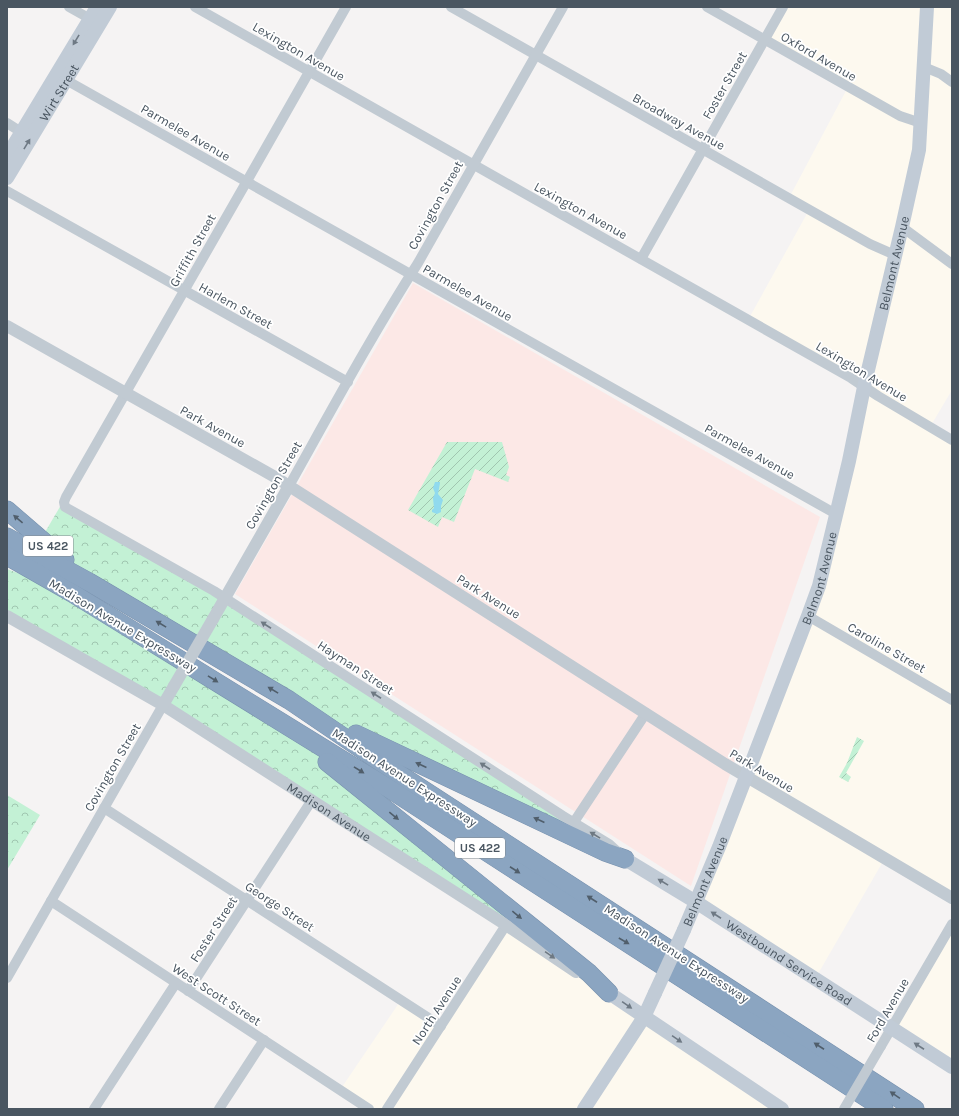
<svg xmlns="http://www.w3.org/2000/svg" width="959" height="1116" viewBox="0 0 959 1116" font-family="Karla,sans-serif">
	<defs>
		<pattern id="forest-crowns" width="20" height="18" patternUnits="userSpaceOnUse"><rect width="20" height="18" fill="#c3f1d5"/><path d="M2 6a3 3 0 1 1 6 0M12 15a3 3 0 1 1 6 0" fill="none" stroke="#a0c6b0"/></pattern>
		<pattern id="garden-furrows" width="10" height="10" patternUnits="userSpaceOnUse"><rect width="10" height="10" fill="#c3f1d5"/><path d="M-1 1l2-2M0 10L10 0M9 11l2-2" fill="none" stroke="#a0c6b0"/></pattern>
	</defs>
	<rect width="100%" height="100%" fill="#f5f3f3"/>
	<!-- commercial -->
	<g fill="#fdf9ef">
		<polygon points="783,7 952,7 952,390 930,427 952,440 952,898 885,858 815,979 696,902 808,616 864,387 748,320 809,210 789,198 848,87 764,39"/>
		<polygon points="952,924 952,1067 892,1028"/>
		<polygon points="506,925 782,1109 369,1109 340,1090 401,1000 441,1026"/>
	</g>
	<!-- medical -->
	<polygon fill="#fce8e6" points="413,283 820,517 691,886 235,594"/>
	<!-- forest -->
	<g fill="url(#forest-crowns)">
		<polygon points="61,505 214,591 563,816 569,826 383,747 289,700 89,582 41,539"/>
		<polygon points="7,569 72,593 266,712 589,973 163,705 7,616"/>
		<polygon points="7,795 40,815 7,870"/>
	</g>
	<!-- garden -->
	<g fill="url(#garden-furrows)">
		<polygon points="447,442 502,442 509,467 506,475 510,477 508,482 475,469 454,522 442,517 438,527 408,510"/>
		<polygon points="857,737 864,741 846,773 851,777 848,782 839,777 847,763"/>
	</g>
	<!-- water -->
	<polygon fill="#90daee" points="435,482 440,482 440,483 438,494 443,500 441,506 441,512 437,514 432,512 432,510 434,508 433,498 435,493 433,488"/>
	<g fill="none" stroke-linecap="round" stroke-linejoin="round">
		<defs>
			<g id="motorway">
				<polyline points="7,510 65,560"/>
				<polyline points="7,537 89,582 289,700 376,759 915,1109"/>
				<polyline points="7,556 72,593 388,788 884,1109"/>
				<polyline points="356,734 605,852 625,859"/>
				<polyline points="327,762 589,973 609,993"/>
			</g>
		</defs>
		<!-- motorway casing -->
		<use href="#motorway" stroke="#7690ad" stroke-width="19"/>
		<!-- minor -->
		<g stroke="#c1cad2" stroke-width="10">
			<polyline points="69,7 94,21"/>
			<polyline points="195,7 851,378 878,396 952,440"/>
			<polyline points="346,7 247,181 66,497 64,502 65,507 214,591 563,816 609,844 620,854"/>
			<polyline points="451,7 870,244 895,255"/>
			<polyline points="707,7 900,116 921,123"/>
			<polyline points="924,67 941,74 952,82"/>
			<polyline points="66,80 836,514"/>
			<polyline points="7,123 21,132"/>
			<polyline points="7,191 348,382"/>
			<polyline points="902,227 952,264"/>
			<polyline points="641,259 783,7"/>
			<path d="M289 486C331 411 372 335 418 263L563 7"/>
			<polyline points="808,616 952,700"/>
			<polyline points="104,808 441,1026"/>
			<polyline points="574,822 646,713"/>
			<polyline points="51,901 369,1109"/>
			<polyline points="7,978 163,705"/>
			<polyline points="188,991 312,800"/>
			<polyline points="881,1046 952,924"/>
			<polyline points="94,1109 176,983"/>
			<polyline points="219,1109 264,1040"/>
			<polyline points="387,1109 506,925"/>
		</g>
		<!-- tertiary -->
		<g stroke="#c1cad2" stroke-width="12">
			<polyline points="7,326 275,477 725,764 952,898"/>
			<path id="s1" d="M7 616 163 705 506 925 576 972"/>
			<polyline points="213,619 289,486"/>
			<polyline points="163,705 174,686"/>
		</g>
		<!-- secondary -->
		<g stroke="#c1cbd6" stroke-width="14">
			<polyline points="7,156 97,7"/>
			<path id="s2" d="M7 178 110 7"/>
			<path id="s3" d="M625 859 696 902 952 1067"/>
			<path id="s4" d="M684 930 719 847 808 616 819 586 849 461 864 387 902 227 919 150 927 7"/>
			<polyline points="609,993 782,1109"/>
			<polyline points="584,1109 644,1017 655,993"/>
		</g>
		<!-- motorway -->
		<use href="#motorway" stroke="#8ba5c1" stroke-width="18"/>
		<!-- minor-bridge -->
		<polyline stroke="#c1cad2" stroke-width="10" points="844,1109 881,1046"/>
		<!-- tertiary-bridge -->
		<polyline stroke="#c1cad2" stroke-width="12" points="174,686 213,619"/>
		<!-- secondary-bridge -->
		<polyline stroke="#c1cbd6" stroke-width="14" points="655,993 684,930"/>
	</g>
	<!-- one-way arrows -->
	<defs><path id="oneway-solid" d="M-6-.8H1V-3.2L6.5 0L1 3.2V.8H-6Z"/></defs>
	<g fill="#6e7984">
		<use href="#oneway-solid" transform="translate(76 40) rotate(121)"/>
		<use href="#oneway-solid" transform="translate(27 144) rotate(-59)"/>
		<use href="#oneway-solid" transform="translate(663 882) rotate(-149)"/>
		<use href="#oneway-solid" transform="translate(716 915) rotate(-147)"/>
		<use href="#oneway-solid" transform="translate(627 1005) rotate(35)"/>
		<use href="#oneway-solid" transform="translate(677 1039) rotate(34)"/>
		<use href="#oneway-solid" transform="translate(919 1046) rotate(-147)"/>
	</g>
	<g fill="#505e6b">
		<use href="#oneway-solid" transform="translate(18 519) rotate(-140)"/>
		<use href="#oneway-solid" transform="translate(161 624) rotate(-149)"/>
		<use href="#oneway-solid" transform="translate(213 679) rotate(32)"/>
		<use href="#oneway-solid" transform="translate(273 690) rotate(-149)"/>
		<use href="#oneway-solid" transform="translate(421 765) rotate(-155)"/>
		<use href="#oneway-solid" transform="translate(359 770) rotate(32)"/>
		<use href="#oneway-solid" transform="translate(394 816) rotate(39)"/>
		<use href="#oneway-solid" transform="translate(539 820) rotate(-155)"/>
		<use href="#oneway-solid" transform="translate(515 870) rotate(33)"/>
		<use href="#oneway-solid" transform="translate(592 899) rotate(-147)"/>
		<use href="#oneway-solid" transform="translate(517 915) rotate(39)"/>
		<use href="#oneway-solid" transform="translate(624 941) rotate(30)"/>
		<use href="#oneway-solid" transform="translate(819 1046) rotate(-147)"/>
		<use href="#oneway-solid" transform="translate(895 1095) rotate(-146)"/>
	</g>
	<g fill="#6e7983">
		<use href="#oneway-solid" transform="translate(266 625) rotate(-147)"/>
		<use href="#oneway-solid" transform="translate(376 695) rotate(-147)"/>
		<use href="#oneway-solid" transform="translate(485 766) rotate(-147)"/>
		<use href="#oneway-solid" transform="translate(595 835) rotate(-149)"/>
		<use href="#oneway-solid" transform="translate(550 955) rotate(34)"/>
	</g>
	<g text-anchor="middle" stroke-width="3.5" stroke-linejoin="round" paint-order="stroke">
		<!-- shield labels -->
		<g fill="#fff" stroke="#808990" stroke-width="1">
			<rect x="23" y="536" width="50" height="20" rx="3"/>
			<rect x="455" y="838" width="50" height="20" rx="3"/>
		</g>
		<g font-size="12" font-weight="bold" fill="#4a5661">
			<text x="48" y="550">US 422</text>
			<text x="480" y="852">US 422</text>
		</g>
		<!-- street labels -->
		<g font-size="13" fill="#4a5661" stroke="#fff">
			<text transform="translate(299 51) rotate(30)" y="5">Lexington Avenue</text>
			<text transform="translate(819 56) rotate(30)" y="5">Oxford Avenue</text>
			<text transform="translate(724 85) rotate(-60)" y="5">Foster Street</text>
			<text dy="5" stroke="none"><textPath href="#s2" startOffset="100">Wirt Street</textPath></text>
			<text transform="translate(679 121) rotate(29)" y="5">Broadway Avenue</text>
			<text transform="translate(186 132) rotate(30)" y="5">Parmelee Avenue</text>
			<text transform="translate(435 205) rotate(-61)" y="5">Covington Street</text>
			<text transform="translate(581 210) rotate(29)" y="5">Lexington Avenue</text>
			<text transform="translate(192 250) rotate(-61)" y="5">Griffith Street</text>
			<text dy="5" stroke="none"><textPath href="#s4" startOffset="701">Belmont Avenue</textPath></text>
			<text transform="translate(468 292) rotate(30)" y="5">Parmelee Avenue</text>
			<text transform="translate(236 305) rotate(29)" y="5">Harlem Street</text>
			<text transform="translate(862 371) rotate(31)" y="5">Lexington Avenue</text>
			<text transform="translate(213 426) rotate(29)" y="5">Park Avenue</text>
			<text transform="translate(750 451) rotate(29)" y="5">Parmelee Avenue</text>
			<text transform="translate(273 485) rotate(-60)" y="5">Covington Street</text>
			<text dy="5" stroke="none"><textPath href="#s4" startOffset="377">Belmont Avenue</textPath></text>
			<text transform="translate(489 596) rotate(32)" y="5">Park Avenue</text>
			<text transform="translate(123 625) rotate(31)" y="5">Madison Avenue Expressway</text>
			<text transform="translate(887 647) rotate(30)" y="5">Caroline Street</text>
			<text transform="translate(356 667) rotate(33)" y="5">Hayman Street</text>
			<text transform="translate(112 767) rotate(-60)" y="5">Covington Street</text>
			<text transform="translate(762 770) rotate(31)" y="5">Park Avenue</text>
			<text transform="translate(405 777) rotate(33)" y="5">Madison Avenue Expressway</text>
			<text dy="5" stroke="none"><textPath href="#s1" startOffset="377">Madison Avenue</textPath></text>
			<text dy="5" stroke="none"><textPath href="#s4" startOffset="53">Belmont Avenue</textPath></text>
			<text transform="translate(280 906) rotate(33)" y="5">George Street</text>
			<text transform="translate(213 929) rotate(-57)" y="5">Foster Street</text>
			<text transform="translate(677 953) rotate(33)" y="5">Madison Avenue Expressway</text>
			<text dy="5" stroke="none"><textPath href="#s3" startOffset="194">Westbound Service Road</textPath></text>
			<text transform="translate(217 994) rotate(33)" y="5">West Scott Street</text>
			<text transform="translate(436 1010) rotate(-57)" y="5">North Avenue</text>
			<text transform="translate(887 1010) rotate(-60)" y="5">Ford Avenue</text>
		</g>
	</g>
	<!-- border -->
	<rect width="959" height="1116" fill="none" stroke="#4a5661" stroke-width="16"/>
</svg>
